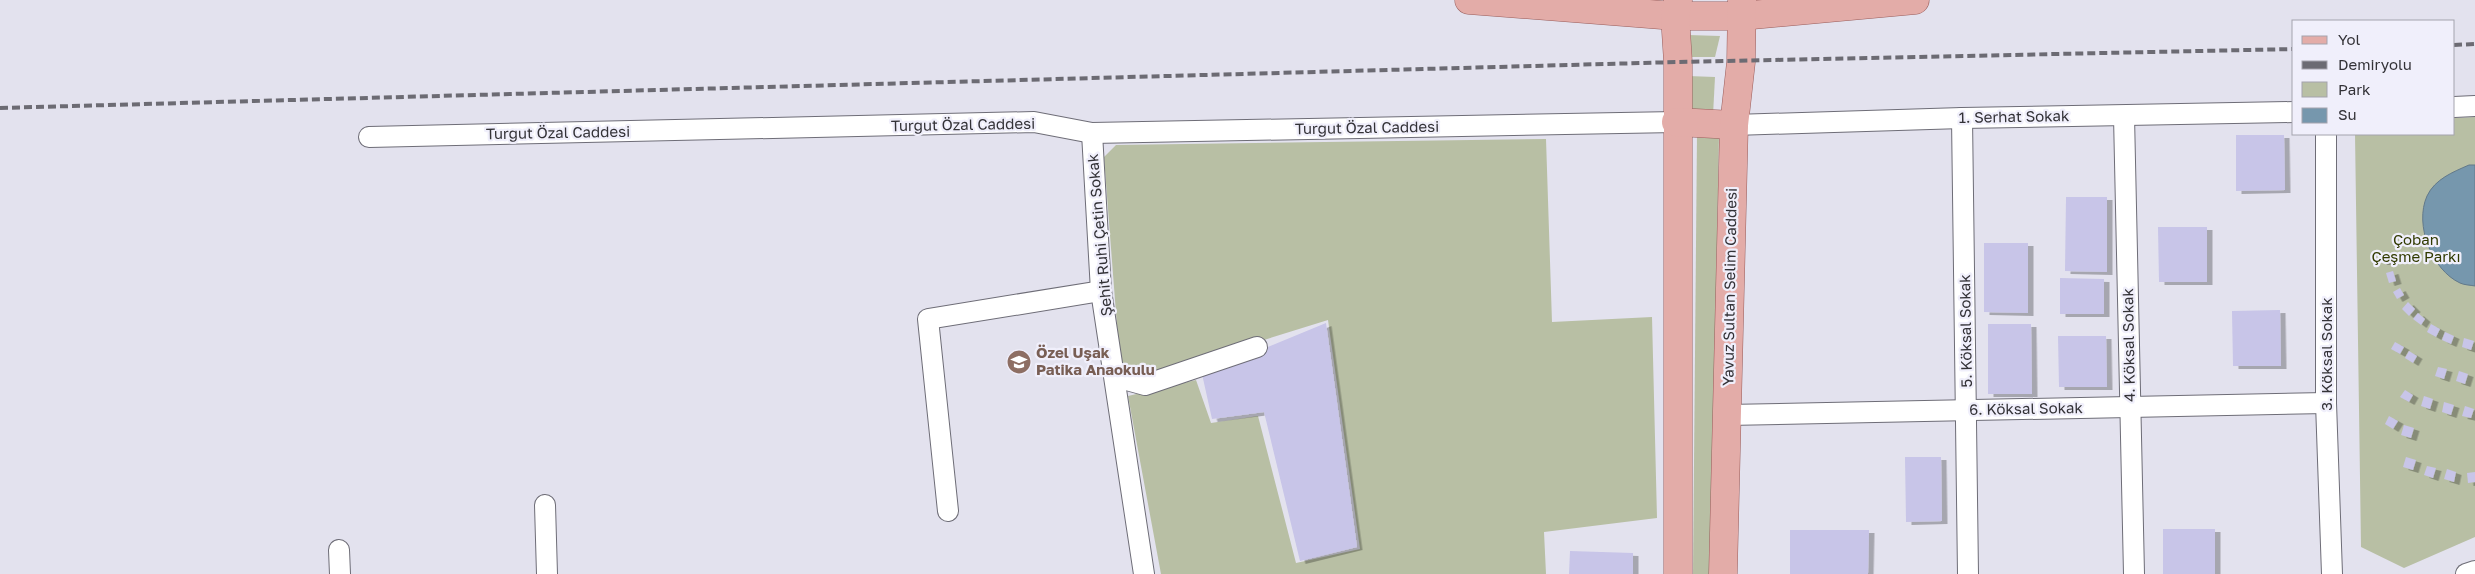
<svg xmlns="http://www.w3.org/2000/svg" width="2475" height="574" viewBox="0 0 2475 574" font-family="'Golos Text',sans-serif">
	<defs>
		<filter id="shadow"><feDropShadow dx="5.5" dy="3" stdDeviation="0" flood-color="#0004"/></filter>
	</defs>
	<rect width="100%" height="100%" fill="#e3e2ee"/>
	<!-- green -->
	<g fill="#b8bfa4">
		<polygon points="1688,35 1720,36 1715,57 1690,57"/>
		<polygon points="1688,76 1715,77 1713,115 1690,114"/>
		<polygon points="2475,117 2475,537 2404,568 2361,547 2355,134 2454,134 2454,118"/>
		<polygon points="1697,135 1719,135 1711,574 1693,574"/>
		<polygon points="1546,139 1552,322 1652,317 1657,518 1544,532 1546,574 1161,574 1128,396 1196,380 1211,423 1258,416 1296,563 1360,549 1328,320 1148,376 1120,365 1104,157 1116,145"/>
	</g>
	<!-- water -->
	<path fill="#7697ad" stroke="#62798a" d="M2469 165H2475V286C2470 285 2464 285 2460 283 2432 270 2414 225 2427 196 2435 179 2453 172 2469 165Z"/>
	<!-- building -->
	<g fill="#c8c5e8" filter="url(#shadow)">
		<polygon points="2236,135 2284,135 2285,190 2236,191"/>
		<polygon points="2066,197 2107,197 2107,272 2065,271"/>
		<polygon points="2158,227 2207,227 2207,282 2159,282"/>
		<polygon points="1984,243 2028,243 2028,313 1984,312"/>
		<rect x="2381" y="254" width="9" height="8"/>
		<polygon points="2393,271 2396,281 2389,283 2386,273"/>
		<polygon points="2060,278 2104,279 2104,314 2060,314"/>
		<polygon points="2400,288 2404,295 2397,299 2393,292"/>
		<polygon points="2408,302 2415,309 2409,316 2402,309"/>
		<polygon points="2280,310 2281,366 2233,366 2232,311"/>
		<polygon points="2418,313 2425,319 2421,325 2413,319"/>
		<polygon points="1326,323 1357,547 1300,561 1264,412 1212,419 1202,374"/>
		<polygon points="1988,324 2031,324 2032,394 1988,394"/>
		<polygon points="2431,324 2440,329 2436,337 2427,332"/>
		<polygon points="2445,332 2454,336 2451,344 2442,340"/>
		<polygon points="2058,336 2106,336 2107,387 2059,387"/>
		<polygon points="2464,338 2474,341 2471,350 2462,347"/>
		<polygon points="2395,342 2404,347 2400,354 2391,349"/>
		<polygon points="2409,351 2417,356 2413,363 2405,358"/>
		<polygon points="2438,367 2447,369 2444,379 2435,376"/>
		<polygon points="2459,371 2468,374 2465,384 2456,381"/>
		<polygon points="2405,390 2413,395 2409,402 2400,397"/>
		<polygon points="2424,396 2433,399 2430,409 2421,406"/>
		<polygon points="2444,402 2454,405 2451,415 2442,412"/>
		<polygon points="2465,406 2474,409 2471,418 2462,416"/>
		<polygon points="2389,416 2398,421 2393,429 2385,424"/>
		<polygon points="2404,425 2414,428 2411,438 2401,435"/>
		<polygon points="1905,457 1941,457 1942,521 1906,522"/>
		<polygon points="2406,457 2416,460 2413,470 2403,467"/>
		<polygon points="2427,466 2436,468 2433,478 2424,475"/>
		<polygon points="2447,469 2456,472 2454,482 2444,479"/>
		<polygon points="2475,472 2475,482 2468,483 2467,473"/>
		<rect x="2163" y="529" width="52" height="45"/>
		<polygon points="1790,530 1869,530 1868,574 1790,574"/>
		<polygon points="1570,551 1633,553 1633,574 1569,574"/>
	</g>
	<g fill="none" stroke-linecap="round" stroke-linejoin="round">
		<defs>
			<g id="street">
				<polyline points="2454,107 2475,106"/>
				<polyline points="2124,116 2134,574"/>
				<polyline points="1962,118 1968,574"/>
				<polyline points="1734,125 1962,118 2294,112"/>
				<polyline points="1092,133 1101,291 1144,574"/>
				<polyline points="2326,134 2326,403 2332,574"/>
				<polyline points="369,137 1034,122 1092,133 1676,122"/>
				<polyline points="1116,377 1145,385 1257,347"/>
				<polyline points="1727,415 2326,403"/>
				<polyline points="545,505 547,574"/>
				<polyline points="948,511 928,319 1101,291"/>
				<polyline points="339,550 340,574"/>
				<polyline points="2466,574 2475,571"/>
			</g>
			<g id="primary">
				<polyline points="1469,0 1675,16 1741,16 1915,0"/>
				<polyline points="1678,0 1675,16 1678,62 1678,574"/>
				<polyline points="1676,122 1734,125"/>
				<polyline points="1723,574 1734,125 1741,62 1742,0"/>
			</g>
		</defs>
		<!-- street casing -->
		<use href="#street" stroke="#6e6d77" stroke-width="22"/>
		<!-- primary casing -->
		<use href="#primary" stroke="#995d5b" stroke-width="29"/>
		<!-- street -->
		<use href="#street" stroke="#fff" stroke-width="20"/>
		<!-- primary -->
		<use href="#primary" stroke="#e3aca8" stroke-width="28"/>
		<!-- rail -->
		<g stroke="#6c6b73" stroke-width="4" stroke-dasharray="8 4" stroke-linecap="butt">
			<polyline points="2454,45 2475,44"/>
			<polyline points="0,108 1678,62 2294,49"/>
		</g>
	</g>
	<!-- icons -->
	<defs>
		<symbol id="school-disc" viewBox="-11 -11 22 22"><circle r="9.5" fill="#8d6e63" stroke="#f0effb"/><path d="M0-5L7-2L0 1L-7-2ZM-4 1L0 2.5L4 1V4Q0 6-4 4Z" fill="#fff"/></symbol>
	</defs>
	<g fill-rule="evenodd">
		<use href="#school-disc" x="1005" y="348" width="28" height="28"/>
	</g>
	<g text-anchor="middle" stroke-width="4.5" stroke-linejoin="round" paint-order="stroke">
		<!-- street labels -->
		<g font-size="15" fill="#333237" stroke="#f0effb">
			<text transform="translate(2014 117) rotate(-1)" y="5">1. Serhat Sokak</text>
			<text transform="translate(963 125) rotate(-1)" y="5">Turgut Özal Caddesi</text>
			<text transform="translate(1367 128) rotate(-1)" y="5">Turgut Özal Caddesi</text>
			<text transform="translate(558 133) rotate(-1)" y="5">Turgut Özal Caddesi</text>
			<text transform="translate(1100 235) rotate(-95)" y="5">Şehit Ruhi Çetin Sokak</text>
			<text transform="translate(1730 287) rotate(-89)" y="5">Yavuz Sultan Selim Caddesi</text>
			<text transform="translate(1966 331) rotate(-91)" y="5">5. Köksal Sokak</text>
			<text transform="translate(2129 345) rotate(-91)" y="5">4. Köksal Sokak</text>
			<text transform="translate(2327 354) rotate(-90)" y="5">3. Köksal Sokak</text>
			<text transform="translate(2026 409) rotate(-1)" y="5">6. Köksal Sokak</text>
		</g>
		<!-- park labels -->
		<g font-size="15" fill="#313a00" stroke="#f0effb">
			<text x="2416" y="245">Çoban<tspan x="2416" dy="17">Çeşme Parkı</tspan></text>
		</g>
		<!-- education labels -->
		<g font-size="15" font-weight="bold" fill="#785e54" stroke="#f0effb" text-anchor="start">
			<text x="1036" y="358">Özel Uşak<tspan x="1036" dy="17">Patika Anaokulu</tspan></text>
		</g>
	</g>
	<!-- legend -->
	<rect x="2292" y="20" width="162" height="115" fill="#f0effb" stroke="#a4a3ad"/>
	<rect x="2302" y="36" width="25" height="8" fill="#e3aca8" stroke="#a4a3ad"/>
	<text x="2338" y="45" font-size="15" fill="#333237">Yol</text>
	<rect x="2302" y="61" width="25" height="8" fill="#6c6b73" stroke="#a4a3ad"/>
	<text x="2338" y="70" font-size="15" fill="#333237">Demiryolu</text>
	<rect x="2302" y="82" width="25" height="15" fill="#b8bfa4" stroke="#a4a3ad"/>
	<text x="2338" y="95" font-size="15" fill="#333237">Park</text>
	<rect x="2302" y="108" width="25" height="15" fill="#7697ad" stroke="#a4a3ad"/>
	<text x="2338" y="120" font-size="15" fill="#333237">Su</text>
</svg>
